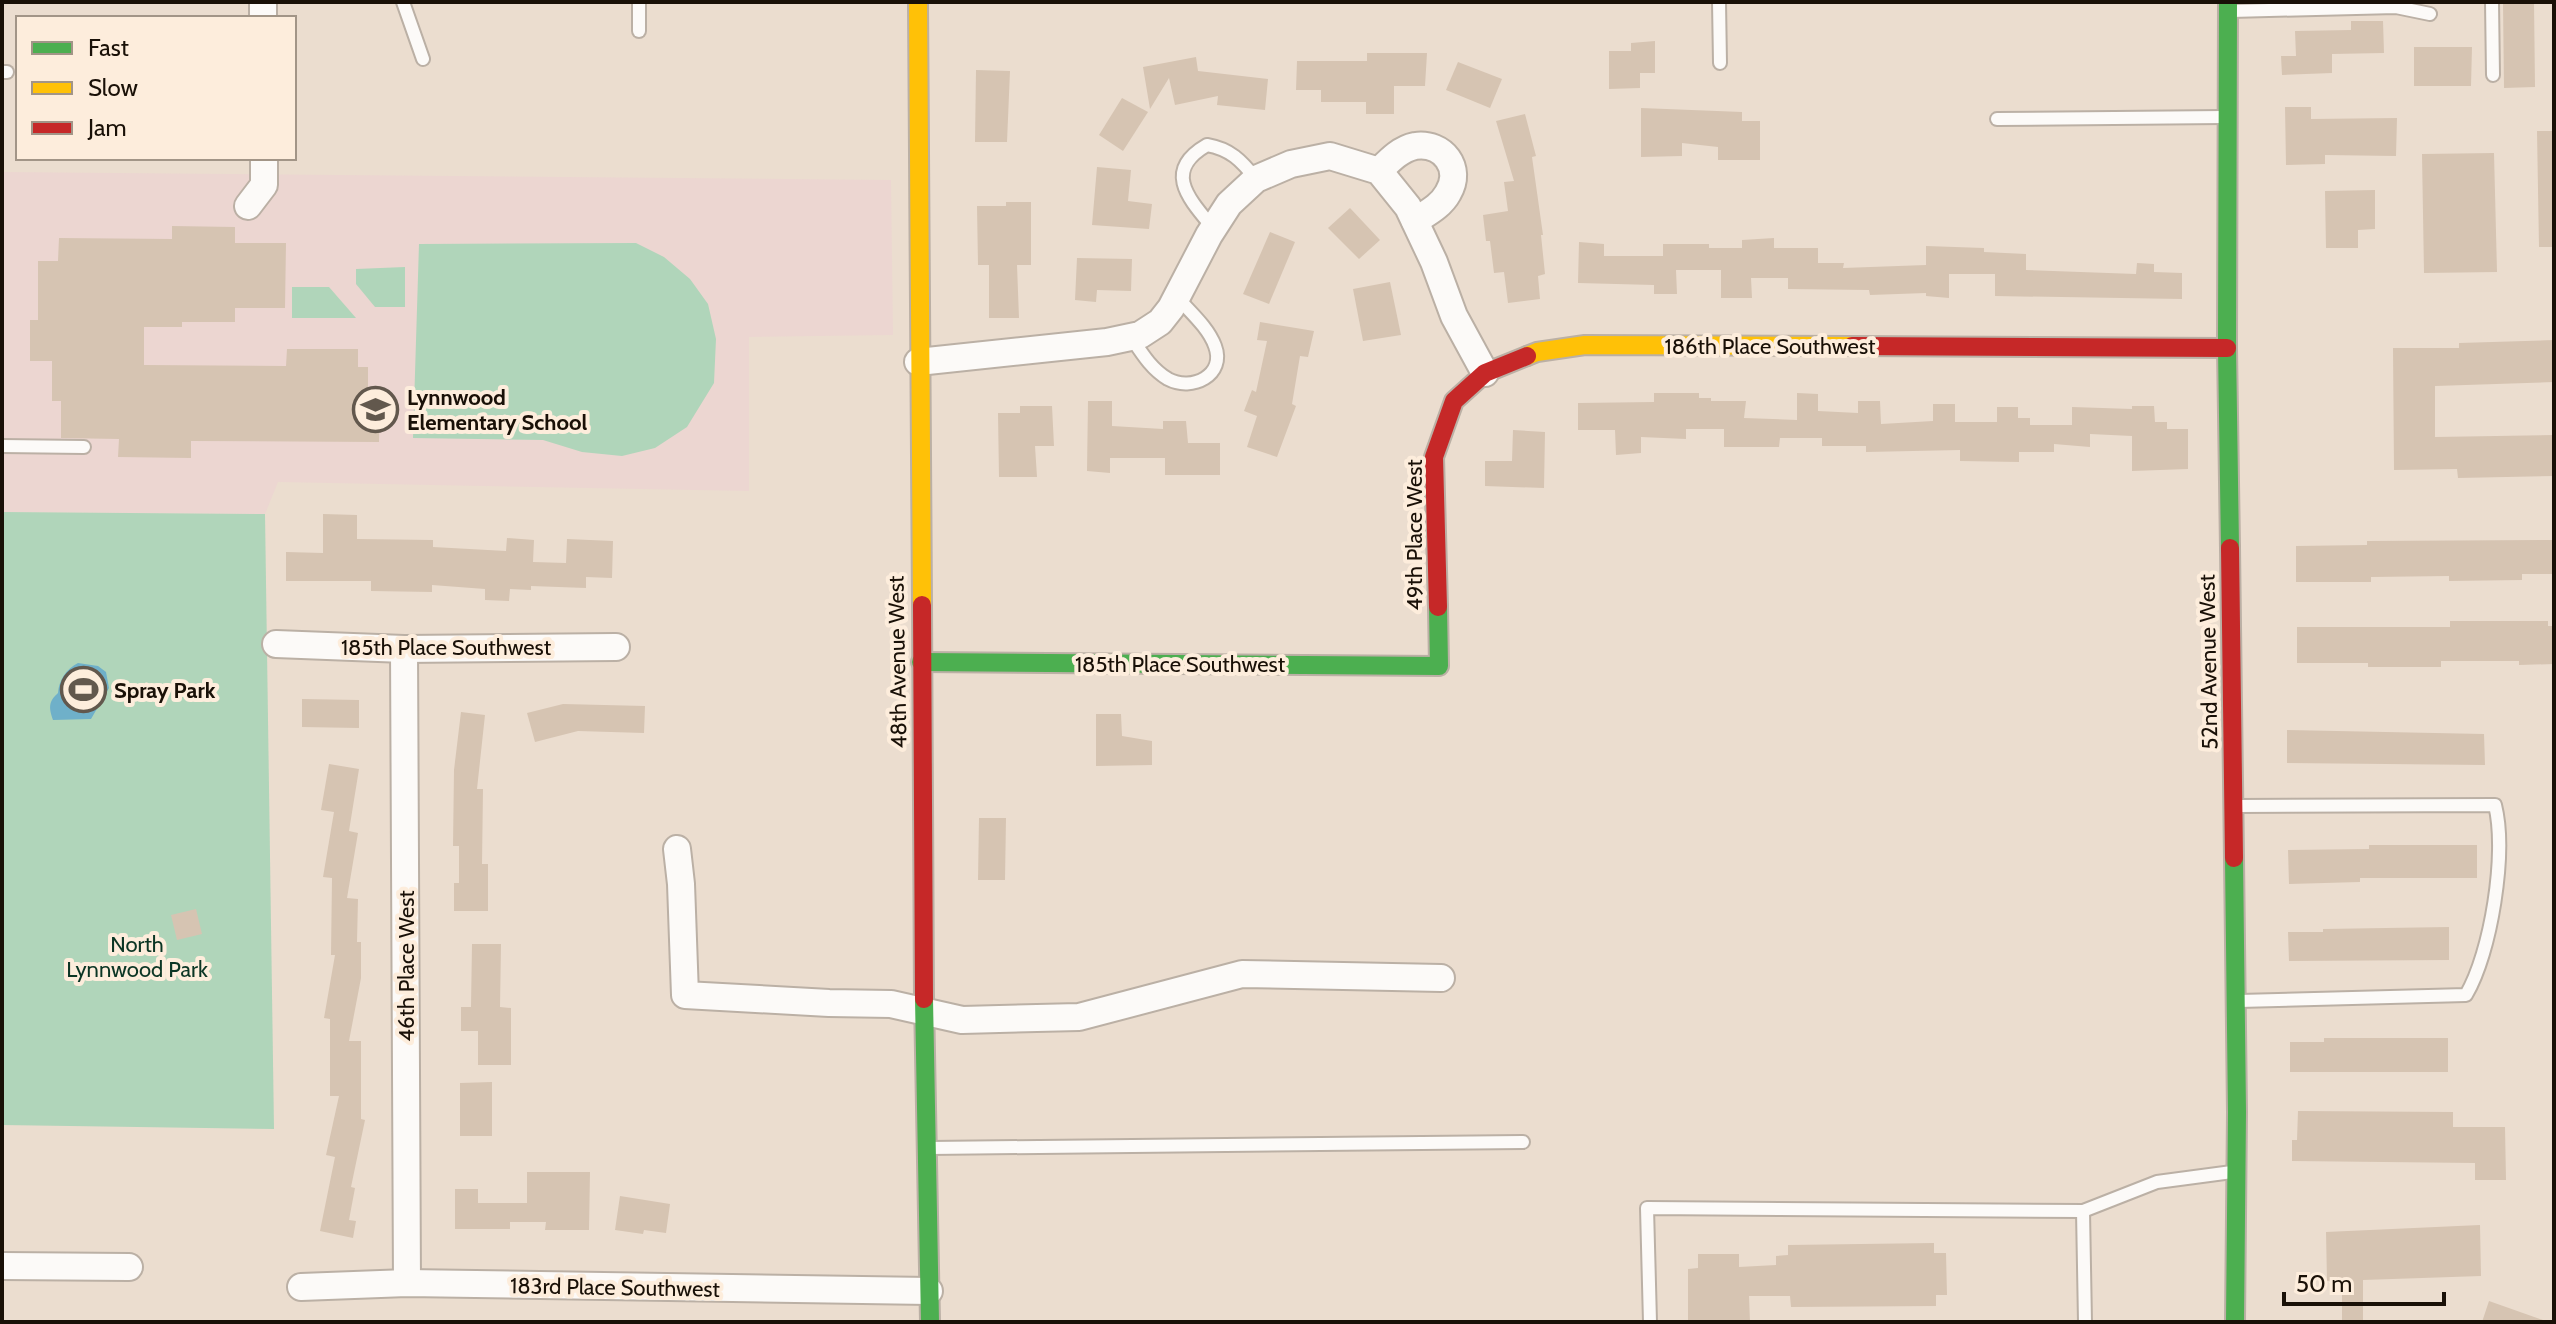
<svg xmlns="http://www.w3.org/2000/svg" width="2556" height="1324" viewBox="0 0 2556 1324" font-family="Cabin,sans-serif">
	<rect width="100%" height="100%" fill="#ebddcf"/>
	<!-- education -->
	<polygon fill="#ecd6d1" points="2,172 891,180 893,335 749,337 749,491 278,482 265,514 2,512"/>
	<!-- green -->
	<g fill="#b0d5ba">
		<polygon points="636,243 664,257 690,279 708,304 716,339 714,383 687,427 655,448 622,456 582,452 543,440 413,438 419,244"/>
		<polygon points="405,267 405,307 375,307 356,284 356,269"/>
		<polygon points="292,287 329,287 356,318 292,318"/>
		<polygon points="2,512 265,514 274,1129 2,1125"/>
	</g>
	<!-- water -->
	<path fill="#6fb0c9" d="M78 663 98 666 106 672 109 688 91 719 53 720C49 708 48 702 58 693 59 680 66 669 78 663Z"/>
	<!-- building -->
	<g fill="#d6c4b2">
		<polygon points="2503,2 2534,2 2535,87 2504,88"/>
		<polygon points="2351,21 2383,21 2384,53 2332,54 2332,73 2282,75 2281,56 2296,56 2295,31 2351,30"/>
		<polygon points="1655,41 1655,73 1640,73 1640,88 1609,89 1609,51 1631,51 1631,43"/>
		<polygon points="2414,47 2472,47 2471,86 2414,86"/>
		<polygon points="1367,53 1427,53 1425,86 1394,86 1394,114 1366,114 1366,102 1321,102 1321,90 1296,90 1297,61 1367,61"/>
		<polygon points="1196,57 1198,71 1268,79 1265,110 1217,105 1218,96 1175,105 1169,78 1150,109 1143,67"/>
		<polygon points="1458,62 1502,79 1490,108 1446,90"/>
		<polygon points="976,70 1010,71 1007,142 975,142"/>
		<polygon points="1122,98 1148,112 1123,151 1099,135"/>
		<polygon points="2285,107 2311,107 2311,119 2397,118 2396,156 2325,155 2325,164 2286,165"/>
		<polygon points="1641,108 1742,112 1742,121 1760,121 1760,160 1718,160 1718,147 1682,143 1682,156 1641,157"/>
		<polygon points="1525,114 1536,156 1532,157 1543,235 1541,235 1545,274 1538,276 1540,299 1508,303 1504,272 1494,273 1490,241 1486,241 1483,215 1508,211 1504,182 1514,181 1496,121"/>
		<polygon points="2537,131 2554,131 2554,247 2539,247"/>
		<polygon points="2494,153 2497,272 2424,273 2422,154"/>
		<polygon points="1097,167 1131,170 1128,201 1152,204 1149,229 1092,225"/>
		<polygon points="2375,190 2375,229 2358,230 2358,248 2326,248 2325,191"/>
		<polygon points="1006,202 1031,202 1031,265 1017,265 1019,318 989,318 989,265 978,265 977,206 1006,206"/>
		<polygon points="1350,208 1380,240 1359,259 1328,228"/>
		<polygon points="172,226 235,227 235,243 286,243 285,308 235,308 235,322 182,322 182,327 144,327 144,365 286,366 287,349 358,349 358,367 368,367 368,387 380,387 379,442 191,441 191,458 118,457 119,439 61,438 61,401 52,401 52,361 30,361 30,320 38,320 38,261 58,261 59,238 172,239"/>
		<polygon points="1270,232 1295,242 1269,304 1243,294"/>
		<polygon points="1774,238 1774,248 1818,248 1818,263 1844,263 1843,268 1926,265 1926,246 1984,248 1984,252 2026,254 2026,270 2136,274 2137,263 2154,264 2154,272 2182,273 2182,299 1995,296 1995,274 1949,274 1949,298 1926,296 1926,293 1870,295 1869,290 1788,289 1788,278 1751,278 1752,298 1721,298 1721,270 1676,270 1677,294 1654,294 1654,285 1578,283 1579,242 1604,244 1604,256 1663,256 1663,244 1709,244 1709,248 1742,248 1742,240"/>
		<polygon points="1077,258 1132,259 1131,291 1097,290 1096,302 1075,300"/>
		<polygon points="1390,282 1401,335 1363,341 1353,289"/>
		<polygon points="1260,322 1314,331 1308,357 1300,356 1292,404 1296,406 1277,457 1247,447 1257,416 1244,411 1252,390 1256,392 1267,341 1257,340"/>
		<polygon points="2554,340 2554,382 2435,386 2435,437 2554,435 2554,476 2458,478 2457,469 2394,470 2393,348 2459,348 2459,343"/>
		<polygon points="1654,393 1699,393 1699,398 1711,398 1711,401 1746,401 1744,418 1797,420 1797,393 1818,394 1818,411 1858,413 1858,401 1880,401 1881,424 1933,421 1933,404 1955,404 1955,422 1997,422 1997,407 2018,407 2018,418 2030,418 2030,425 2072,425 2072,407 2132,409 2132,406 2154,406 2155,422 2167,422 2167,429 2188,429 2188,469 2132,471 2132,436 2090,434 2090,447 2054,444 2054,452 2019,452 2019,462 1960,461 1960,450 1866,452 1866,446 1822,446 1822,438 1780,438 1779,447 1724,447 1724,429 1686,429 1686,439 1641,437 1641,453 1616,455 1615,430 1578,430 1578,403 1654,402"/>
		<polygon points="1088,401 1112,401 1112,426 1163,429 1163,421 1186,421 1188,443 1220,443 1220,475 1165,475 1165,458 1110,458 1110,473 1087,471"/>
		<polygon points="1020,406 1052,406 1054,446 1035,446 1037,477 999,477 998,413 1020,413"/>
		<polygon points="1513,430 1545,432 1544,488 1485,486 1485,461 1512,461"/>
		<polygon points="323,514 357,515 357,539 433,540 433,547 506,551 507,538 534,540 533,562 566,563 567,539 613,541 612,578 586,577 586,588 531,586 531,590 510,589 509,601 485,600 485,589 432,585 432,592 371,591 371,581 286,581 286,552 323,553"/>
		<polygon points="2554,540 2554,574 2522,574 2522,580 2449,581 2449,576 2371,577 2371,582 2296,582 2296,546 2367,545 2367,541"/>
		<polygon points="2450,621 2548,621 2548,626 2554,626 2554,664 2519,665 2519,661 2441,661 2441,667 2368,667 2368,663 2297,663 2297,627 2450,627"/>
		<polygon points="302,699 359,700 359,728 302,727"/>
		<polygon points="563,704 645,706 644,733 578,731 535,742 527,713"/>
		<polygon points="461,712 485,715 477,789 483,789 482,864 488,864 488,911 454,911 454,883 459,883 459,846 453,846 454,770"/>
		<polygon points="1096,714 1121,714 1122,736 1152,741 1152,765 1096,766"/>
		<polygon points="2287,730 2484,734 2485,765 2287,763"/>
		<polygon points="329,764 359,769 349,831 358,833 347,898 358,899 357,942 361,942 361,978 349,1041 361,1041 361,1119 365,1120 351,1187 355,1188 349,1220 356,1221 353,1238 320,1231 335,1157 326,1155 339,1096 330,1096 330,1019 324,1018 335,955 331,955 332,878 323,877 334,812 321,810"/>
		<polygon points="979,818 1006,818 1005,880 978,880"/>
		<polygon points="2369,845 2477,845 2477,878 2360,878 2360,882 2289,884 2288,850 2369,849"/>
		<polygon points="196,909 202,934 177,940 171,915"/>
		<polygon points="2449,927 2449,960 2289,961 2288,932 2323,932 2323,929"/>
		<polygon points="472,944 501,944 500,1007 511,1008 511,1065 478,1065 478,1031 461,1031 461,1007 471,1007"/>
		<polygon points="2324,1038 2448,1038 2448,1072 2290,1072 2290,1042 2324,1042"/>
		<polygon points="492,1082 492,1136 460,1136 460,1083"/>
		<polygon points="2298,1111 2453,1112 2453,1127 2505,1127 2506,1180 2475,1180 2475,1163 2292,1161 2292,1140 2297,1140"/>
		<polygon points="527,1172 590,1172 589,1230 545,1230 546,1222 510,1222 510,1229 455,1229 455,1189 478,1189 478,1203 527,1203"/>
		<polygon points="620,1196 670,1204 666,1233 644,1230 643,1234 615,1230"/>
		<polygon points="2480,1225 2481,1276 2363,1280 2363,1322 2342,1322 2342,1280 2327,1281 2326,1232"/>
		<polygon points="1934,1243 1934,1253 1946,1253 1947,1295 1936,1295 1936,1306 1791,1307 1790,1296 1749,1296 1750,1322 1688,1322 1688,1269 1698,1268 1698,1254 1739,1254 1739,1267 1776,1265 1776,1256 1788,1255 1788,1245"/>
		<polygon points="2489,1301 2543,1320 2542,1322 2482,1322"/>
	</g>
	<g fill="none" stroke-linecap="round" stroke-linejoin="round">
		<defs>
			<g id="lane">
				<polyline points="403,2 423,59"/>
				<polyline points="1719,2 1720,63"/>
				<polyline points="2492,2 2493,75"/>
				<polyline points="2231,11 2396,7 2430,14"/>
				<polyline points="639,31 639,2"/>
				<polyline points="2,72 7,72"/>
				<polyline points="1997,119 2224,117"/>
				<path d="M1213 228C1189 199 1162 171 1207 145 1230 149 1241 160 1256 179"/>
				<path d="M1131 337C1141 352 1151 369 1168 379 1192 392 1226 375 1215 346 1208 327 1190 312 1177 297"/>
				<polyline points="2,446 84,447"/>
				<path d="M2237 806 2495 805C2507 853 2491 953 2466 995L2239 1001"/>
				<polyline points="930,1148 1523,1142"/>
				<polyline points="2083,1211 2085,1322"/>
				<polyline points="1650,1322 1647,1208 2083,1211 2157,1182 2232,1172"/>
			</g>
			<g id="street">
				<polyline points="263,2 263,18"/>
				<path d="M1379 171C1389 161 1400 149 1415 146 1443 142 1463 168 1448 193 1441 206 1427 213 1415 221"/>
				<polyline points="248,206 264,185 264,158"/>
				<polyline points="918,362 1107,342 1140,335 1160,322 1171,308 1209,235 1229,204 1256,179 1291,164 1330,156 1379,171 1408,207 1434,262 1454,316 1485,373"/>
				<polyline points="276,644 404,649 616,647"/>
				<polyline points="404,649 407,1283"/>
				<polyline points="677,849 681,884 685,995 829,1003 891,1004 962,1020 1079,1017 1242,974 1441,978"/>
				<polyline points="2,1266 129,1267"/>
				<polyline points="301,1287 407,1283 929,1291"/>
			</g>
			<g id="fast">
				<polyline points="2228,2 2227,348 2230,548"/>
				<polyline points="921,662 1439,666 1438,607"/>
				<polyline points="2234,858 2237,1112 2235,1322"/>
				<polyline points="924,999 930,1322"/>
			</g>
			<g id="slow">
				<polyline points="918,2 922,605"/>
				<polyline points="1527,356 1537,352 1585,345 1852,346"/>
			</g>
			<g id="jam">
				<polyline points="1852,346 2227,348"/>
				<polyline points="2230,548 2234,858"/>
				<polyline points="922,605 924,999"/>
				<polyline points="1438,607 1434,457 1454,401 1485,373 1527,356"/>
			</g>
		</defs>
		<!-- lane casing -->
		<use href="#lane" stroke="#bbb0a5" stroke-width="16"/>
		<!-- street casing -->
		<use href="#street" stroke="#bbb0a5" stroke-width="30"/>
		<!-- fast casing -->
		<use href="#fast" stroke="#bbb0a5" stroke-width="22"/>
		<!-- slow casing -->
		<use href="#slow" stroke="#bbb0a5" stroke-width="22"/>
		<!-- jam casing -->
		<use href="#jam" stroke="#bbb0a5" stroke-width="22"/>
		<!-- lane -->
		<use href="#lane" stroke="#fcfaf8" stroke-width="12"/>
		<!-- street -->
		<use href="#street" stroke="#fcfaf8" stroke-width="26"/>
		<!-- fast -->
		<use href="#fast" stroke="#4caf50" stroke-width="18"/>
		<!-- slow -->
		<use href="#slow" stroke="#ffc107" stroke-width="18"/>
		<!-- jam -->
		<use href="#jam" stroke="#c62828" stroke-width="18"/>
	</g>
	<!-- icons -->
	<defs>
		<symbol id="school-ring" viewBox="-11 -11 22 22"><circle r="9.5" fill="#fdeddc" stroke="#62584d" stroke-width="1.5"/><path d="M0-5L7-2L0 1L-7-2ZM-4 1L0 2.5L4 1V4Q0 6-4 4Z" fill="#62584d"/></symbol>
		<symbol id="stadium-ring" viewBox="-11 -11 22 22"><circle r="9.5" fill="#fdeddc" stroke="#62584d" stroke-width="1.5"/><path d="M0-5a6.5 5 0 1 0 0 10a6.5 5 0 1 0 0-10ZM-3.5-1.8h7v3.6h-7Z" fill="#62584d"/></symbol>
	</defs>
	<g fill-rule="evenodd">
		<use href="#school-ring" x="350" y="384" width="51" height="51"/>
		<use href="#stadium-ring" x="58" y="664" width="51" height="51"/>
	</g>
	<g text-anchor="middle" stroke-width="8" stroke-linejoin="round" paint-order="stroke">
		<!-- street labels -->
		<g font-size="22" fill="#191007" stroke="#fdeddc">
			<text x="1770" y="354">186th Place Southwest</text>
			<text transform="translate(1414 535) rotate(-90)" y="8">49th Place West</text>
			<text x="446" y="655">185th Place Southwest</text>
			<text transform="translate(897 662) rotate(-91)" y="8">48th Avenue West</text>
			<text transform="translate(2208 662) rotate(-91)" y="8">52nd Avenue West</text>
			<text x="1180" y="672">185th Place Southwest</text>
			<text transform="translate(406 966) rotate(-90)" y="8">46th Place West</text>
			<text transform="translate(615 1287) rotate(1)" y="8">183rd Place Southwest</text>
		</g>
		<!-- poi labels -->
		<g font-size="22" font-weight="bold" fill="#191007" stroke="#fdeddc" text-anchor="start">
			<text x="407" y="405">Lynnwood<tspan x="407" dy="25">Elementary School</tspan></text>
			<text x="114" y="698">Spray Park</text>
		</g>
		<!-- park labels -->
		<g font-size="22" fill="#0b3524" stroke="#fdeddc">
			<text x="137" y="952">North<tspan x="137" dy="25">Lynnwood Park</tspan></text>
		</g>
	</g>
	<!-- border -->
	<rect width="2556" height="1324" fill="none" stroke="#191007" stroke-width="8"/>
	<!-- legend -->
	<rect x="16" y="16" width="280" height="144" fill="#fdeddc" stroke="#a29587" stroke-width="2"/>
	<rect x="32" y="42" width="40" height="12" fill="#4caf50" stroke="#a29587" stroke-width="2"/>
	<text x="88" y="56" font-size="24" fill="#191007">Fast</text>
	<rect x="32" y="82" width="40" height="12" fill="#ffc107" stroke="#a29587" stroke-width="2"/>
	<text x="88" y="96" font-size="24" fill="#191007">Slow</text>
	<rect x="32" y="122" width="40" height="12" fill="#c62828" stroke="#a29587" stroke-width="2"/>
	<text x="88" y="136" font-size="24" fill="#191007">Jam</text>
	<!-- scale -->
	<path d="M2284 1292v12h160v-12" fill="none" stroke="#191007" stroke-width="4"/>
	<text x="2296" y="1292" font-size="24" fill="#191007" stroke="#fdeddc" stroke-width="6" paint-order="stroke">50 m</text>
</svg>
